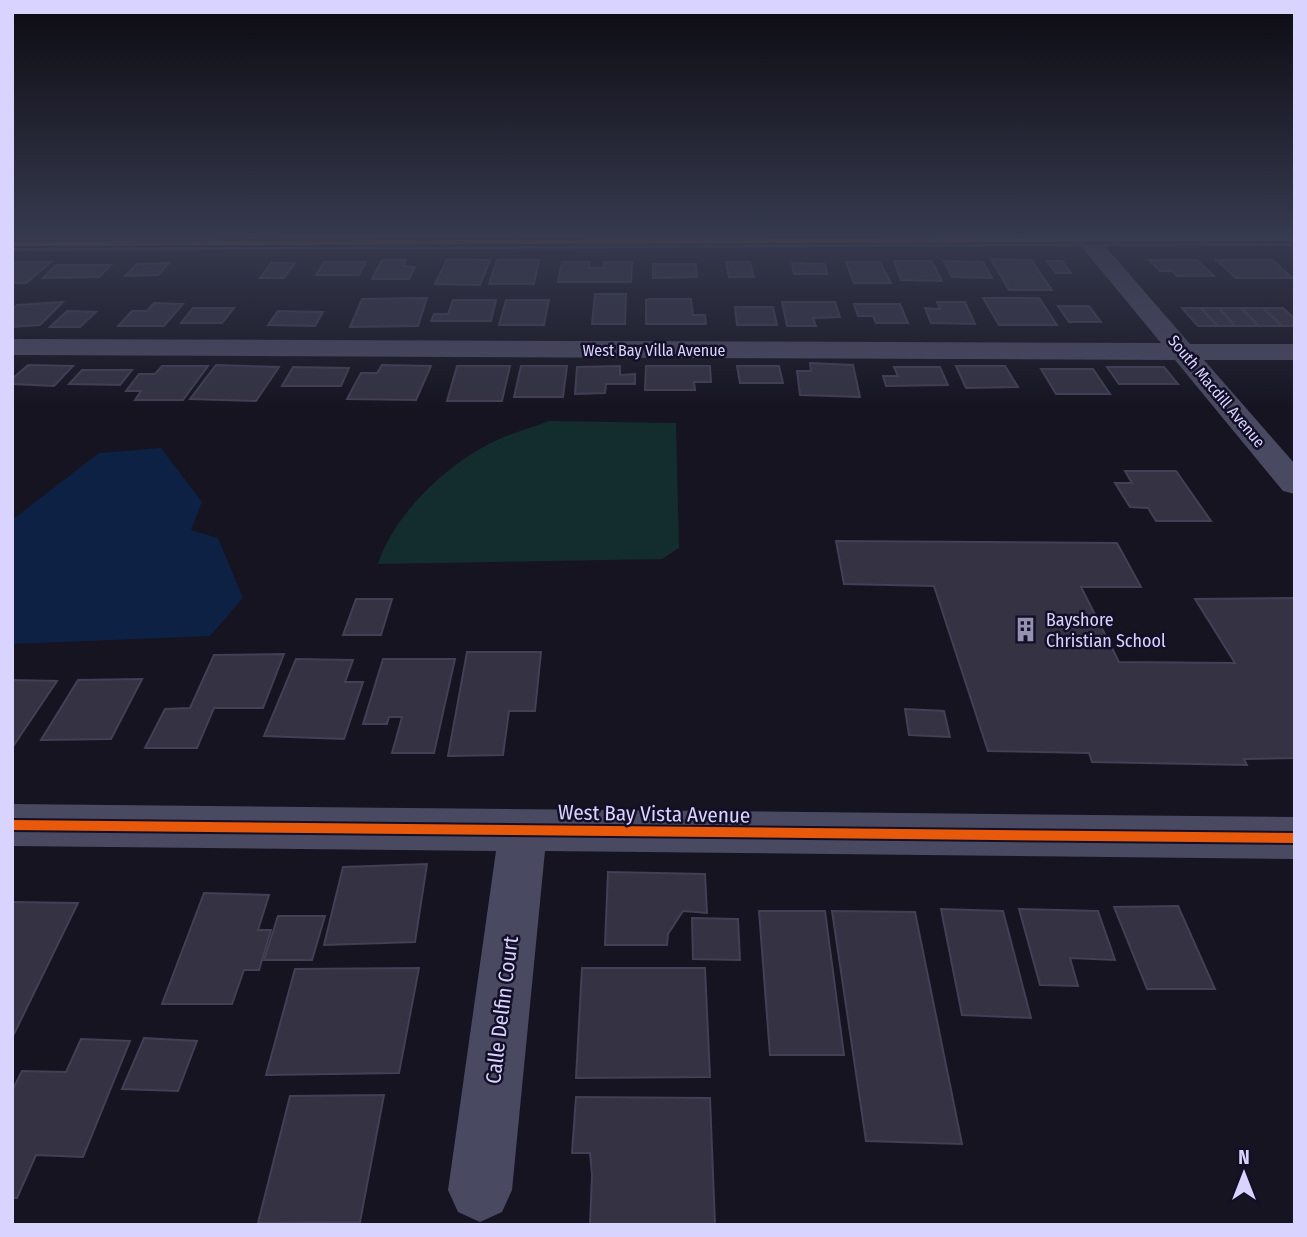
<svg xmlns="http://www.w3.org/2000/svg" width="1307" height="1237" viewBox="0 0 1307 1237" font-family="'Fira Sans Condensed',sans-serif">
	<rect width="100%" height="100%" fill="#161421"/>
	<!-- green -->
	<path fill="#132c2d" d="M549 421 676 423 679 548 662 559 378 564C393 516 444 467 489 444 507 434 529 429 549 421Z"/>
	<!-- water -->
	<polygon fill="#0d2144" points="161,448 202,502 191,530 218,538 243,598 210,636 12,644 12,520 99,453"/>
	<!-- building -->
	<g fill="#343243" stroke="#433f54" stroke-width="2">
		<polygon points="447,259 490,260 480,285 435,284"/>
		<polygon points="991,259 1031,260 1052,290 1009,290"/>
		<polygon points="382,260 406,260 403,266 415,267 409,279 372,279"/>
		<polygon points="497,260 539,260 534,284 489,284"/>
		<polygon points="1149,260 1197,260 1214,276 1177,276 1172,271 1160,271"/>
		<polygon points="1216,260 1272,260 1293,278 1236,278"/>
		<polygon points="894,261 932,261 942,281 901,280"/>
		<polygon points="944,261 983,262 992,278 952,277"/>
		<polygon points="1047,261 1062,261 1071,273 1056,273"/>
		<polygon points="12,262 51,262 26,283 12,283"/>
		<polygon points="324,262 366,262 359,275 316,275"/>
		<polygon points="562,262 590,262 589,268 603,268 604,262 632,262 631,282 558,282"/>
		<polygon points="726,262 750,262 754,277 729,277"/>
		<polygon points="846,262 880,262 891,283 854,283"/>
		<polygon points="169,263 158,275 125,276 137,264"/>
		<polygon points="271,263 295,263 284,278 260,278"/>
		<polygon points="792,263 825,264 827,274 794,274"/>
		<polygon points="653,264 696,264 697,277 653,278"/>
		<polygon points="56,265 111,265 99,277 43,278"/>
		<polygon points="595,294 626,294 625,324 592,324"/>
		<polygon points="427,298 418,326 350,327 362,299"/>
		<polygon points="983,298 1039,298 1057,325 999,325"/>
		<polygon points="650,299 691,299 693,315 705,315 706,324 646,324 646,300"/>
		<polygon points="453,300 496,300 491,321 431,321 434,314 448,314"/>
		<polygon points="506,300 549,300 544,325 499,325"/>
		<polygon points="63,302 40,325 12,327 12,309 17,305"/>
		<polygon points="782,302 835,302 840,317 813,318 816,326 787,326"/>
		<polygon points="937,302 965,302 975,324 931,323 925,308 940,309"/>
		<polygon points="154,303 183,304 164,326 118,326 132,311 147,311"/>
		<polygon points="854,304 900,304 908,323 876,323 873,316 858,316"/>
		<polygon points="1058,306 1089,306 1101,322 1069,322"/>
		<polygon points="735,307 773,307 777,325 737,325"/>
		<polygon points="193,308 234,308 222,323 181,323"/>
		<polygon points="1182,308 1201,308 1218,326 1198,326"/>
		<polygon points="1201,308 1219,308 1235,326 1218,326"/>
		<polygon points="1219,308 1241,308 1259,326 1235,326"/>
		<polygon points="1241,308 1263,308 1282,326 1259,326"/>
		<polygon points="1263,308 1283,308 1295,319 1295,326 1282,326"/>
		<polygon points="67,311 96,312 80,327 50,327"/>
		<polygon points="278,311 323,312 315,326 268,325"/>
		<polygon points="810,363 853,365 860,397 800,395 797,371 811,371"/>
		<polygon points="28,365 73,366 54,386 12,384 12,379"/>
		<polygon points="216,365 279,367 256,401 190,399"/>
		<polygon points="382,365 431,366 416,400 347,399 361,373 377,373"/>
		<polygon points="162,366 208,366 183,400 135,400 141,391 126,391 139,374 155,374"/>
		<polygon points="457,366 510,366 502,401 447,401"/>
		<polygon points="521,366 567,366 563,397 514,397"/>
		<polygon points="620,366 620,375 635,374 635,384 606,384 605,393 575,394 577,367"/>
		<polygon points="646,366 710,366 711,382 694,382 695,390 645,390"/>
		<polygon points="737,366 779,366 783,383 740,383"/>
		<polygon points="956,366 1005,366 1018,387 966,388"/>
		<polygon points="293,367 349,368 341,386 282,386"/>
		<polygon points="894,367 940,367 948,385 886,386 883,376 898,376"/>
		<polygon points="1107,367 1164,367 1178,384 1119,384"/>
		<polygon points="1041,369 1093,369 1110,394 1056,394"/>
		<polygon points="82,370 132,370 120,385 69,384"/>
		<polygon points="1125,471 1176,471 1211,521 1156,521 1148,508 1130,507 1115,483 1132,483"/>
		<polygon points="836,541 1117,543 1141,587 1081,587 1119,662 1235,663 1195,599 1295,598 1295,758 1244,759 1247,765 1092,762 1089,753 988,751 934,586 844,584"/>
		<polygon points="356,599 392,599 381,635 343,635"/>
		<polygon points="467,652 541,652 535,711 509,711 503,755 448,756"/>
		<polygon points="284,654 263,708 214,708 197,748 145,748 165,709 190,708 214,655"/>
		<polygon points="296,659 353,660 345,682 363,682 344,739 264,736"/>
		<polygon points="383,659 455,659 434,753 392,753 402,717 389,717 387,724 363,724"/>
		<polygon points="142,679 111,739 41,740 78,680"/>
		<polygon points="14,680 57,681 12,748 12,683"/>
		<polygon points="905,709 944,711 950,737 909,735"/>
		<polygon points="427,864 415,942 324,945 343,867"/>
		<polygon points="608,872 705,874 707,913 683,911 668,934 667,945 605,945"/>
		<polygon points="204,893 269,895 258,930 271,930 259,970 244,970 232,1004 162,1004"/>
		<polygon points="12,902 78,903 14,1034 12,1034"/>
		<polygon points="1178,906 1215,989 1147,989 1114,907"/>
		<polygon points="941,909 1003,911 1031,1018 962,1015"/>
		<polygon points="1019,909 1098,911 1115,960 1070,958 1078,986 1040,985"/>
		<polygon points="759,911 825,911 844,1055 770,1055"/>
		<polygon points="832,911 915,912 962,1144 866,1141"/>
		<polygon points="278,916 325,916 312,960 264,960"/>
		<polygon points="692,918 738,919 740,960 693,959"/>
		<polygon points="419,968 399,1073 266,1075 295,969"/>
		<polygon points="582,968 705,968 710,1077 576,1078"/>
		<polygon points="144,1038 197,1041 178,1091 122,1089"/>
		<polygon points="81,1039 130,1041 83,1157 36,1155 17,1198 12,1198 12,1091 22,1071 66,1072"/>
		<polygon points="384,1095 360,1222 258,1223 290,1096"/>
		<polygon points="576,1097 710,1098 715,1225 590,1225 592,1175 590,1153 572,1153"/>
	</g>
	<g fill="none" stroke-linecap="round" stroke-linejoin="round">
		<!-- minor -->
		<g fill="#4a4962" fill-rule="evenodd">
			<polygon points="609,235 1295,235 1295,246 1105,246 1190,344 1295,344 1295,360 1204,360 1295,464 1295,494 1283,491 1175,360 12,355 12,339 1161,343 1081,246 12,251 12,237"/>
			<polygon points="12,804 1295,817 1295,859 545,851 512,1190 502,1212 480,1222 458,1212 448,1190 496,851 12,846"/>
		</g>
		<defs>
			<g id="cycleway">
				<polygon points="1295,237 1295,241 12,246 12,242"/>
				<polygon points="12,820 1295,833 1295,843 12,830"/>
			</g>
		</defs>
		<!-- cycleway casing -->
		<use href="#cycleway" stroke="#130f26" stroke-width="4"/>
		<!-- cycleway -->
		<use href="#cycleway" fill="#e8590c" fill-rule="evenodd"/>
	</g>
	<!-- sky -->
	<linearGradient id="sky" x2="0" y2="1"><stop stop-color="#0c0b12"/><stop offset="0.58" stop-color="#363a4e"/><stop offset="1" stop-color="#363a4e" stop-opacity="0"/></linearGradient>
	<rect width="1307" height="408" fill="url(#sky)"/>
	<!-- icons -->
	<defs>
		<symbol id="building-bare" viewBox="-9 -9 18 18"><path d="M-4-6H4V6H1V3H-1V6H-4ZM-2.5-4.3h1.7v1.8h-1.7ZM.8-4.3h1.7v1.8H.8ZM-2.5-1h1.7V.8h-1.7ZM.8-1h1.7V.8H.8Z" fill="#9591b1" stroke="#130f26" stroke-width="2.5" paint-order="stroke"/></symbol>
	</defs>
	<g fill-rule="evenodd">
		<use href="#building-bare" x="1008" y="612" width="35" height="35"/>
	</g>
	<g text-anchor="middle" stroke-width="5" stroke-linejoin="round" paint-order="stroke">
		<!-- far-street labels -->
		<g font-size="16" fill="#d9d4ff" stroke="#130f26">
			<text x="654" y="356">West Bay Villa Avenue</text>
			<text transform="translate(1217 391) rotate(50)" y="6">South Macdill Avenue</text>
		</g>
		<!-- poi labels -->
		<g font-size="18" fill="#d9d4ff" stroke="#130f26" text-anchor="start">
			<text x="1046" y="626">Bayshore<tspan x="1046" dy="21">Christian School</tspan></text>
		</g>
		<!-- near-street labels -->
		<g font-size="21" fill="#d9d4ff" stroke="#130f26">
			<text transform="translate(654 814) rotate(1)" y="7">West Bay Vista Avenue</text>
			<text transform="translate(502 1010) rotate(-83)" y="7">Calle Delfin Court</text>
		</g>
	</g>
	<!-- border -->
	<rect width="1307" height="1237" fill="none" stroke="#d9d4ff" stroke-width="28"/>
	<!-- north arrow -->
	<g transform="translate(1244 1174)" stroke="#130f26" stroke-width="5" paint-order="stroke">
	<path d="M0-5L12 26L0 18L-12 26Z" fill="#d9d4ff"/>
	<text y="-10" font-size="19" font-weight="bold" text-anchor="middle" fill="#d9d4ff">N</text>
	</g>
</svg>
